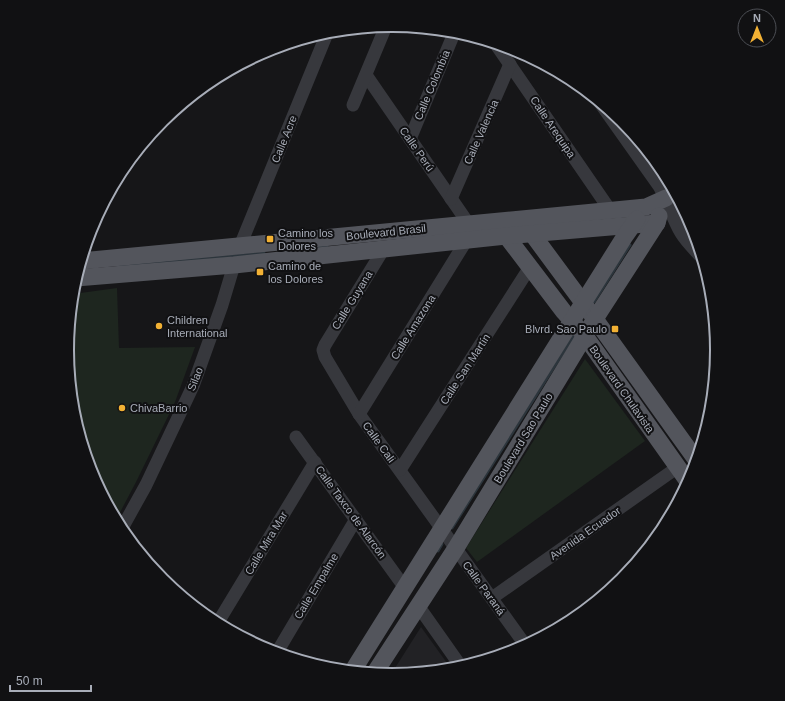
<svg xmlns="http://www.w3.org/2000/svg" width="785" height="701" viewBox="0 0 785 701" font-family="Helvetica,sans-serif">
	<rect width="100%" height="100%" fill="#161618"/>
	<!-- built -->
	<polygon fill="#222225" points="421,627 452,670 390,676"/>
	<!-- green -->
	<g fill="#1e261f">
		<polygon points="117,288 119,348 195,347 175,402 136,482 116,520 92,475 73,414 67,350 73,294"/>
		<polygon points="585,359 645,441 477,562 466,548"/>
	</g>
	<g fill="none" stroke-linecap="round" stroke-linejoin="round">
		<!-- stream -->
		<g stroke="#2c353c" stroke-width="3">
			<polyline points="293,249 327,246"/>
			<polyline points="118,266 264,253"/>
			<polyline points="594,302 630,245"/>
			<polyline points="452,528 573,337"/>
			<polyline points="438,551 442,544"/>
		</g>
		<!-- minor -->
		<g stroke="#37383d" stroke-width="13">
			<polyline points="495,43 610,210"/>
			<polyline points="366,75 468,223"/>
			<path d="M598 100 659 186C668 201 672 218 681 233 687 243 696 251 704 260"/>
			<polyline points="353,105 386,26"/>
			<polyline points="410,139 455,31"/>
			<polyline points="451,199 510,64"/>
			<polyline points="240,246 328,31"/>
			<polyline points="383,250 325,345 323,350 325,357 359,414 526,646"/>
			<polyline points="359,414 466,241"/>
			<polyline points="296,437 405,588"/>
			<polyline points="400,470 530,267"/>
			<polyline points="121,530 146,485 193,386 222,305 234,265"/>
			<polyline points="492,598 678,467"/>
			<polyline points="419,607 462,668"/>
			<polyline points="217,624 315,462"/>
			<polyline points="276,654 356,519"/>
		</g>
		<!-- major -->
		<g stroke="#53555c" stroke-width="17">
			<polyline points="527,227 595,319 697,461"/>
			<polyline points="501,229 564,312 585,336 689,483"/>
			<polyline points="81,261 646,207 666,198"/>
			<polyline points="76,278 234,265 506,236 657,223"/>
			<polyline points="352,672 625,236 637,219"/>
			<polyline points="374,674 456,548 595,319 657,223 659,216"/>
		</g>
	</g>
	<!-- markers -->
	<g fill="#f2b134" stroke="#111113" stroke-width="1.5">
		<rect x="266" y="235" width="8" height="8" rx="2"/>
		<rect x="256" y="268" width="8" height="8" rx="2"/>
		<circle cx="159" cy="326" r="4"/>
		<rect x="611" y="325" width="8" height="8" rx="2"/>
		<circle cx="122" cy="408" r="4"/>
	</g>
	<g text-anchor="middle" stroke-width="4" stroke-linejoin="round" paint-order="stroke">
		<!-- street labels -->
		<g font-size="11" fill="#a8adb8" stroke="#111113">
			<text transform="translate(432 85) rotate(-67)" y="4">Calle Colombia</text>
			<text transform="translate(553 127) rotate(56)" y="4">Calle Arequipa</text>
			<text transform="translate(481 132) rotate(-66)" y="4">Calle Valencia</text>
			<text transform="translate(284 139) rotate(-68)" y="4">Calle Acre</text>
			<text transform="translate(417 149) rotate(55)" y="4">Calle Perú</text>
			<text transform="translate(386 232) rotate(-6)" y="4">Boulevard Brasil</text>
			<text transform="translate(352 300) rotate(-58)" y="4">Calle Guyana</text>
			<text transform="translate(413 327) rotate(-58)" y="4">Calle Amazona</text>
			<text transform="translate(465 369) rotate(-57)" y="4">Calle San Martín</text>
			<text transform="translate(195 379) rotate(-69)" y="4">Silao</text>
			<text transform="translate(622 389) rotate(55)" y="4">Boulevard Chulavista</text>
			<text transform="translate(523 438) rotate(-59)" y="4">Boulevard Sao Paulo</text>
			<text transform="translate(379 442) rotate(54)" y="4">Calle Cali</text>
			<text transform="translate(351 512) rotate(54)" y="4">Calle Taxco de Alarcón</text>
			<text transform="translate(585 533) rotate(-35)" y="4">Avenida Ecuador</text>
			<text transform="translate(266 543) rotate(-59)" y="4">Calle Mira Mar</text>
			<text transform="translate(316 586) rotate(-59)" y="4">Calle Empalme</text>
			<text transform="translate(484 588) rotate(54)" y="4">Calle Paraná</text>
		</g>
		<!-- poi labels -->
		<g font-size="11" fill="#a8adb8" stroke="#111113" text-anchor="start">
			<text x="278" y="237">Camino los<tspan x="278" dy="13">Dolores</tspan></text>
			<text x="268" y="270">Camino de<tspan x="268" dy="13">los Dolores</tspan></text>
			<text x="167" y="324">Children<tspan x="167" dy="13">International</tspan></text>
			<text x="607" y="333" text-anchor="end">Blvrd. Sao Paulo</text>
			<text x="130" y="412">ChivaBarrio</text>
		</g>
	</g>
	<!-- crop -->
	<path d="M0 0H785V701H0ZM74 350a318 318 0 1 1 636 0a318 318 0 1 1-636 0Z" fill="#111113" fill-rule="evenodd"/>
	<path fill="none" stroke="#a8adb8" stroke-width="2" d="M74 350a318 318 0 1 1 636 0a318 318 0 1 1-636 0Z"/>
	<!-- north arrow -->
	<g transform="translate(757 28)"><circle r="19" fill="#111113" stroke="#4d4f55"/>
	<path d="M0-3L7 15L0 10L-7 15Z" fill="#f2b134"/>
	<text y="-6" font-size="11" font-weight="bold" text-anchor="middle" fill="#a8adb8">N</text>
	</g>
	<!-- scale -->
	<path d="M10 685v6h81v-6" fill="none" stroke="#a8adb8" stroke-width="2"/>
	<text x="16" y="685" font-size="12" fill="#a8adb8" stroke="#111113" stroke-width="3" paint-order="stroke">50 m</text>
</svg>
